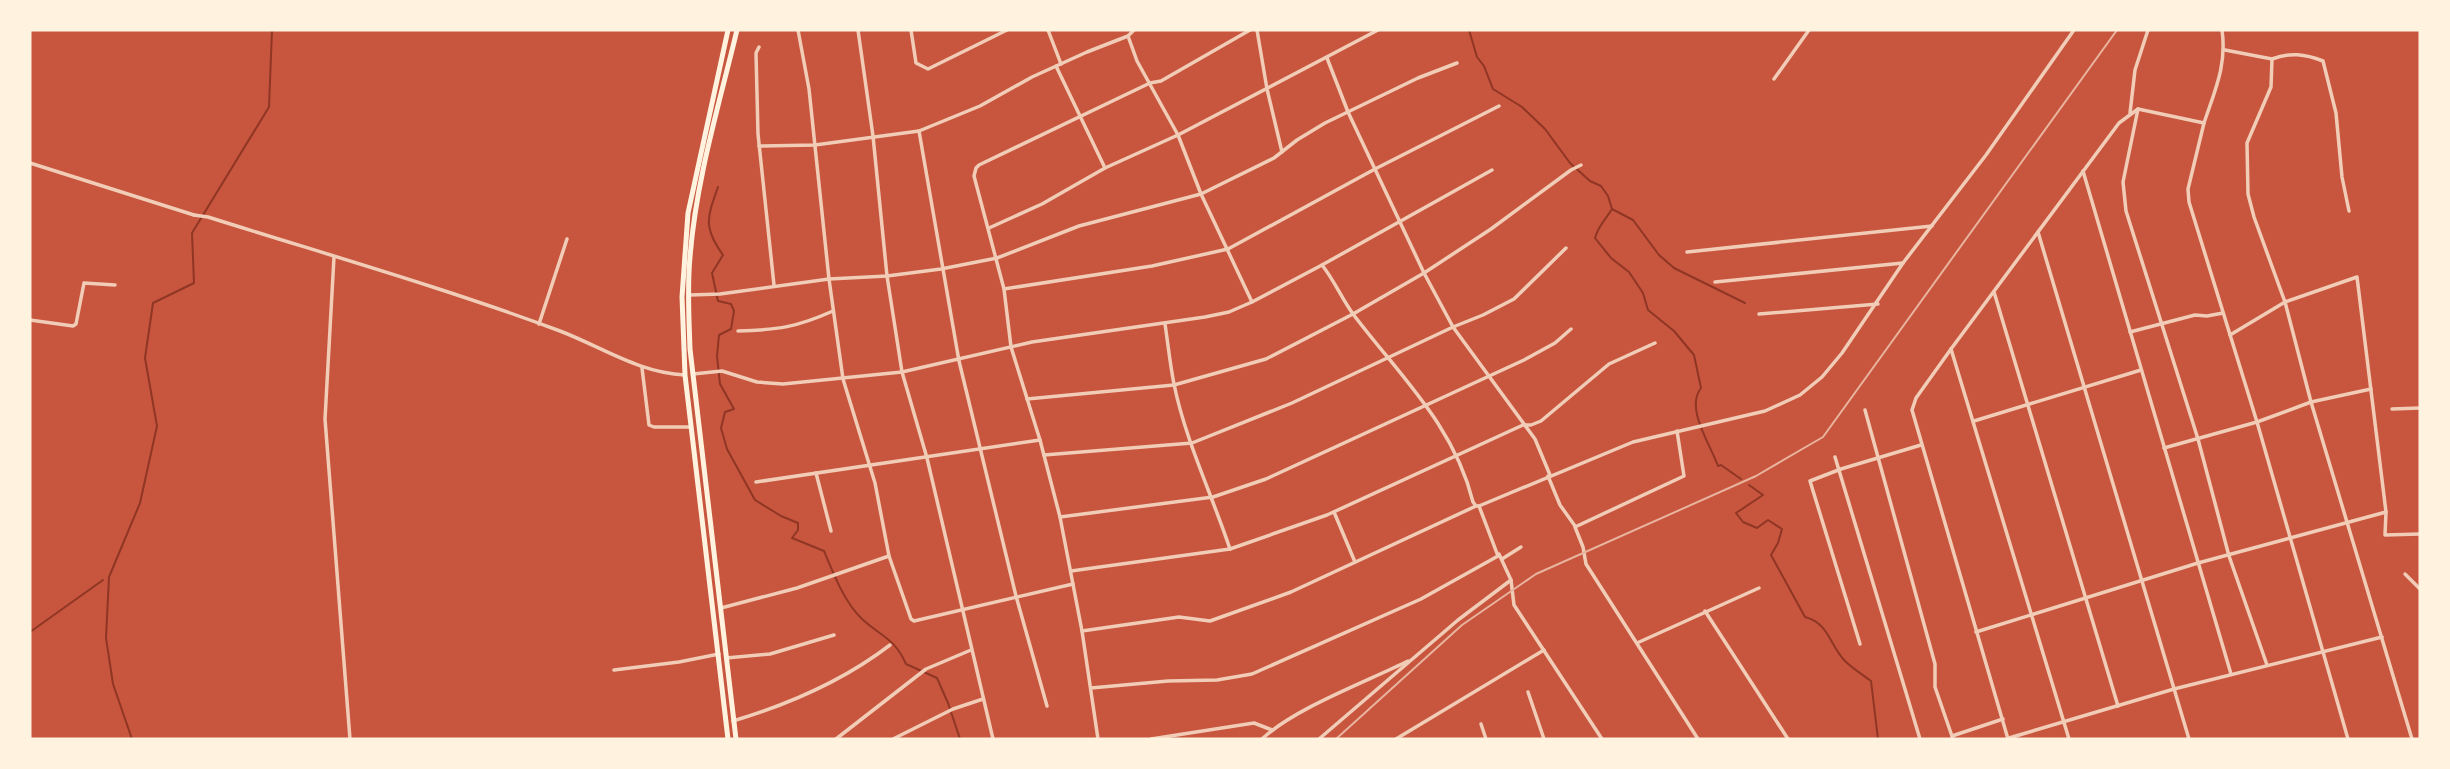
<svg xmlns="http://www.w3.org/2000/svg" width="2450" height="769" viewBox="0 0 2450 769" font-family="Mulish,sans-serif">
	<rect width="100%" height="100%" fill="#c8553d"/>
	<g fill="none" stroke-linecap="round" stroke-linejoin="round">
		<!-- stream -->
		<g stroke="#8f3625" stroke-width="2">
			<path d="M1469 30 1477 57 1484 66 1493 89 1522 107 1545 129 1570 163 1590 181 1601 186 1608 196 1612 209C1606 219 1598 226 1595 238L1611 258 1629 272 1643 293 1648 310 1674 331 1694 355 1701 388C1685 408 1710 444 1718 466L1721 465 1741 479"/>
			<path d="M718 187C707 218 703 227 723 255L712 273 718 301 731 304 734 311 731 329 719 335 717 356 720 384 734 409 725 412 721 428 727 449 755 500 781 516 798 523V530L792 538 824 551C833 573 844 601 861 618 881 637 894 637 906 664L937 678 948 703 960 739"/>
			<polyline points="1612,209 1633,220 1659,255 1674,268 1745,303"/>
			<path d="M1749 485 1763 495 1736 513 1743 522 1757 528 1768 520 1782 529 1778 543 1771 555 1805 617C1829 623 1830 646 1845 661 1852 668 1863 675 1871 681L1878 739"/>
			<polyline points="30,632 103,580"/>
			<polyline points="132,739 113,684 106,638 109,577 140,503 157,426 145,358 153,303 194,283 192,233 269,107 272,30"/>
		</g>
		<!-- minor -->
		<g stroke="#f1ccb7" stroke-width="3.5">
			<polyline points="798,30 809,89 829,279 843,379 875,483 889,556 911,619 914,621 1073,584"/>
			<polyline points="858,30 873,136 887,276 902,372 927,458 993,739"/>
			<polyline points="911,30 916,63 928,69 1007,30"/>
			<polyline points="1048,30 1061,64"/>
			<polyline points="1257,30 1267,89 1282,152"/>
			<polyline points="759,47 756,53 758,134 774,285"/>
			<polyline points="2225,50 2272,59 2271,87 2247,143 2248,194 2254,217 2285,302 2311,402 2412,739"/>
			<polyline points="1327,58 1348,112 1424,273 1453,327 1535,439 1550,475"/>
			<path d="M2272 59C2290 52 2305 54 2323 61L2336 113 2342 177 2349 211"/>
			<polyline points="1056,66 1105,168"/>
			<polyline points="1774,79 1809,30"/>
			<polyline points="2138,109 2123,182 2126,211 2198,439 2229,556 2267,665"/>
			<polyline points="2130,113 2135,70 2148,30"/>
			<polyline points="2204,123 2188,189 2189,202 2257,422 2348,739"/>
			<polyline points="919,131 959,361 1016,596 1047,706"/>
			<polyline points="759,146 815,145 919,131 980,106 1032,77 1087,52 1128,36"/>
			<polyline points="30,163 194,215"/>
			<polyline points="2083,171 2231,674"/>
			<polyline points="989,228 1042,204 1105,168 1178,135 1378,30"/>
			<polyline points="2038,232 2189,739"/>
			<polyline points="1687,252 1932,226"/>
			<polyline points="334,257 325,419 350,739"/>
			<polyline points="1322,265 1492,170"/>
			<polyline points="1715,282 1903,263"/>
			<polyline points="1004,289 1152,266 1228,249 1375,169 1499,106"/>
			<polyline points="1994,292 2118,706"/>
			<polyline points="690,295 720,294 829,279 887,276 941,269 997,258 1079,226 1201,194 1274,158 1297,140 1325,123 1418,78 1457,63"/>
			<polyline points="1759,314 1878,304"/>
			<polyline points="30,320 73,326 76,324 84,283 115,285"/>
			<polyline points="539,324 567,239"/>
			<path d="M1165 324C1168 344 1170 364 1174 384 1185 439 1212 495 1230 549"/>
			<path d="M738 331C778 330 797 327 833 311"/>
			<polyline points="2130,332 2195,315 2207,316 2223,313"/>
			<polyline points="2230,335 2285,302 2357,277 2386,512 2385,535 2420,534"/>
			<polyline points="1951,349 1916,398 1912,410 2008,739"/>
			<polyline points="1951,349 2069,739"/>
			<polyline points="642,368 649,425 654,427 691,427"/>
			<polyline points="1027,399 1174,385 1266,359 1353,314 1424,273 1491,229 1571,170 1581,165"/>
			<polyline points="2392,409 2420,408"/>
			<polyline points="1865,410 1935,664 1935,687 1953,739"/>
			<polyline points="1974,421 2141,370"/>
			<polyline points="1677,431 1684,476 1575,527 1583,547 1586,564 1698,739"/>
			<polyline points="2164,448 2257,422 2311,402 2371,389"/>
			<polyline points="1044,455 1192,443 1292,403 1453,327 1483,315 1514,299 1566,248"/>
			<polyline points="1835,457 1920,739"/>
			<polyline points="816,473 831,531"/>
			<polyline points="1548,476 1560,505 1575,526"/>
			<polyline points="756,482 1040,440"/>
			<polyline points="1334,512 1355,562"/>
			<polyline points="1060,517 1213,497 1266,479 1524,360 1555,343 1571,329"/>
			<polyline points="1502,559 1521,547"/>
			<polyline points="1071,571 1230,549 1327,515 1523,425 1531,425 1541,421 1609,364 1655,343"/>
			<polyline points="2405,574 2420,589"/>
			<polyline points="1511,580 1514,605 1602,739"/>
			<polyline points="721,608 797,588 889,556"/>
			<polyline points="1705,611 1788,739"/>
			<polyline points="1082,631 1179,617 1210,621 1291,592 1476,506"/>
			<polyline points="1976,632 2198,563 2386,512"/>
			<polyline points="1637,643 1759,588"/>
			<polyline points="1860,644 1810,481 1841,469 1921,445"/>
			<polyline points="726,658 770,654 834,635"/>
			<polyline points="614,670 679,662 719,654"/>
			<polyline points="1091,688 1168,681 1217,680 1252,674 1421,599 1498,556 1479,506"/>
			<polyline points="1528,692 1544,739"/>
			<path d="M733 721C790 704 843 681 890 645"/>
			<polyline points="1481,724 1486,739"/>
			<polyline points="1952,736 2003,719"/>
			<polyline points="2009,738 2174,689 2382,637"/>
			<polyline points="836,739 926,669 971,650"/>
			<polyline points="893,739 953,709 983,699"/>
			<polyline points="1098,739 1082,631 1060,517 1040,440 1011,347 1004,289 974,176 976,168 979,165 1150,83 1161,81 1250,30"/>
			<polyline points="1151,739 1254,723 1272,730"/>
			<path d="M1262 739C1295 708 1366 682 1408 661"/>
			<polyline points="1319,739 1458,620 1511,580 1499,554"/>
			<polyline points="1396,739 1544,650"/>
		</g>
		<!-- tertiary -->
		<g stroke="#f1ccb7" stroke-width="3.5">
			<path d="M194 215 208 217C325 254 445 288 560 331 602 347 639 373 685 375"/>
			<path d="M1252 302 1322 265C1334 280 1342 299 1353 314 1399 375 1454 425 1473 502L1476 506H1479L1633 442 1765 411 1800 395 1822 377 1842 353 1903 263 1986 155 2074 30"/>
			<path d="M1951 349 2119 123 2138 109 2204 123C2215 90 2227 65 2222 30"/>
			<polyline points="693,374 722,371 757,382 783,384 902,372 1032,342 1205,317 1229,312 1252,302 1201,194 1178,135 1137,61 1128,36 1134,30"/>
		</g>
		<!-- trunk -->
		<g stroke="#fff3e0" stroke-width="5">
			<polyline points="728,30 688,213 682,297 685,375 728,739"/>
			<path d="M736 739 690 349C689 318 687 288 690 257 696 180 719 105 737 30"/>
		</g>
		<!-- rail -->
		<polyline stroke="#e9b49f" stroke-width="2" points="1336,739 1462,625 1536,574 1756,476 1823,437 2117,30"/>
	</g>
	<!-- border -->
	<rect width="2450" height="769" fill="none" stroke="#fff3e0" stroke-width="63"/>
</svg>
